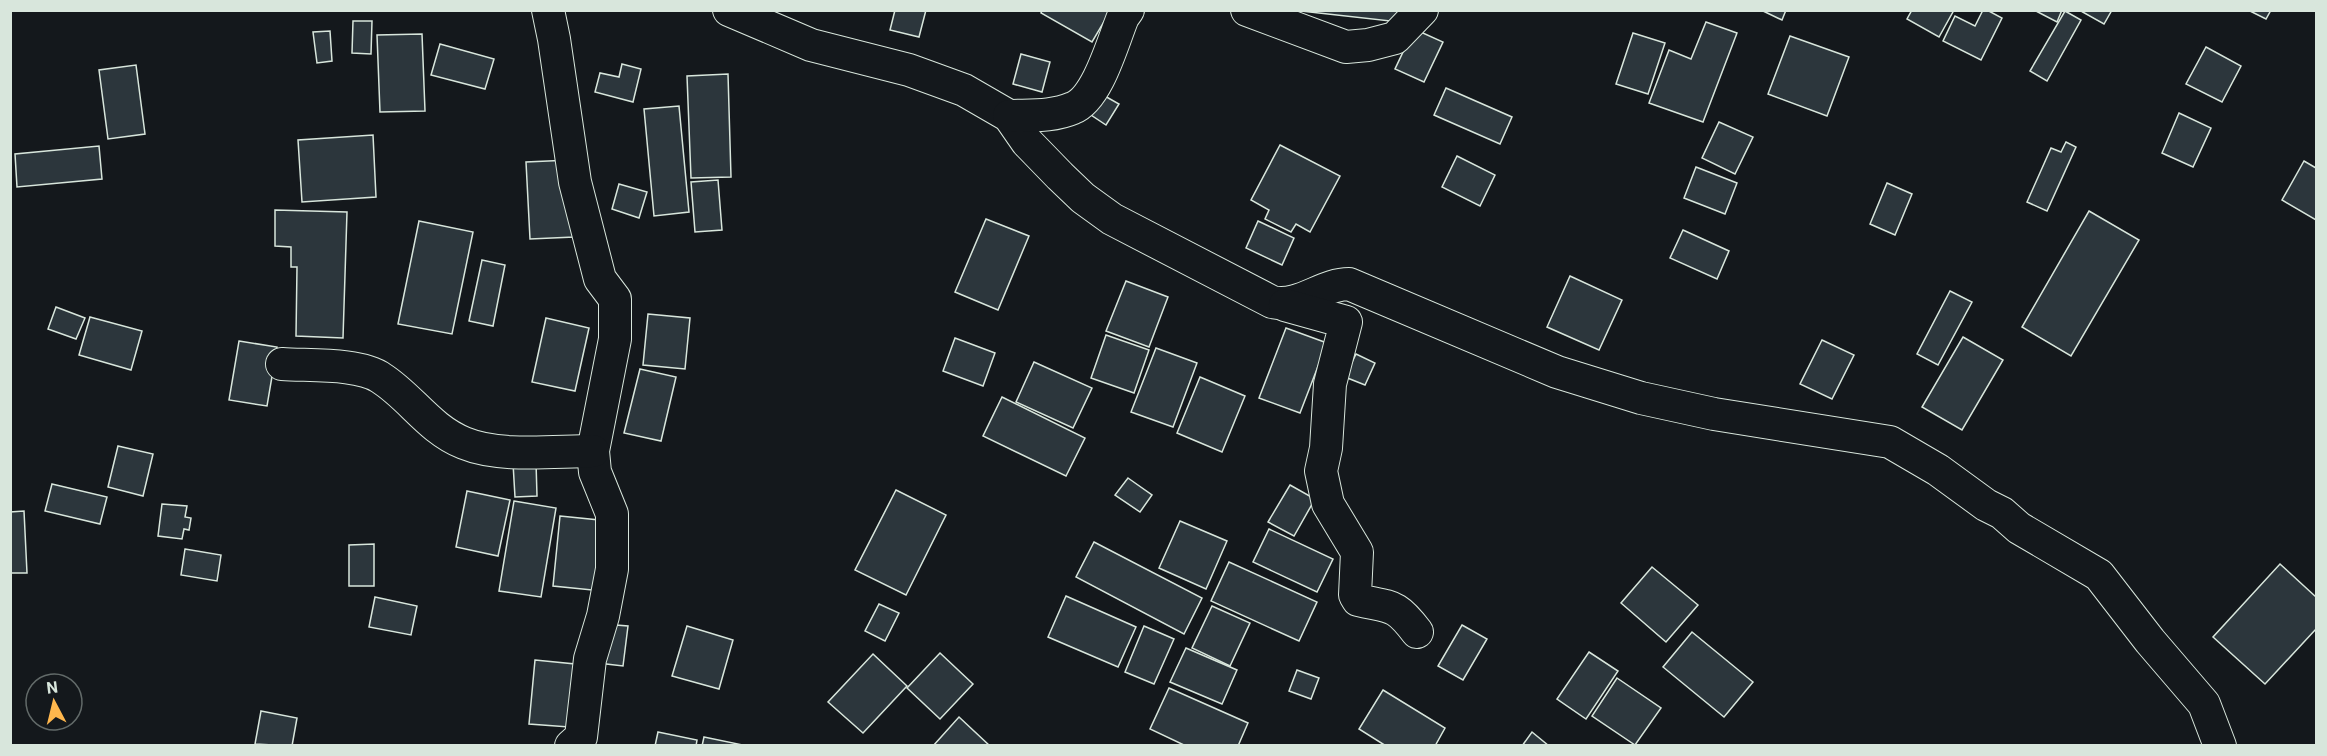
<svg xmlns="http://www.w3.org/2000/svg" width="2327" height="756" viewBox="0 0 2327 756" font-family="Roboto,sans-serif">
	<rect width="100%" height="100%" fill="#14181c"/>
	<!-- building -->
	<g fill="#2c363c" stroke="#d8e6dc" stroke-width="1.5">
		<polygon points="895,10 926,10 919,37 890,30"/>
		<polygon points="1042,10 1111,10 1092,42 1041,13"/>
		<polygon points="1292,10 1409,10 1408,23"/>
		<polygon points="1761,10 1786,10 1782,20"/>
		<polygon points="1912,10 1954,10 1939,37 1907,19"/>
		<polygon points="1983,10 1987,10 2002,18 1981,60 1943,41 1955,16 1975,26"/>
		<polygon points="2034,10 2062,10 2057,22"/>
		<polygon points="2079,10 2112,10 2104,24"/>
		<polygon points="2248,10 2271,10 2266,19"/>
		<polygon points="2065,11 2081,20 2047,81 2030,71"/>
		<polygon points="353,21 372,21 371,54 352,53"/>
		<polygon points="1706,22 1737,33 1703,122 1649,103 1669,50 1691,59"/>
		<polygon points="1414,29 1443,42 1424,82 1395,69"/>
		<polygon points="330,31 332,61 317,63 313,32"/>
		<polygon points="1633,33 1665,43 1648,94 1616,84"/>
		<polygon points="422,34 425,111 380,112 377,35"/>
		<polygon points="1790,36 1849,57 1827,116 1768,94"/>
		<polygon points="440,44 494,59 485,89 431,75"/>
		<polygon points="2206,47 2241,66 2222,102 2186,84"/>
		<polygon points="1021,54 1050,62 1042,92 1013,84"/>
		<polygon points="622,64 641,69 633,102 595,92 600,73 619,77"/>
		<polygon points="136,65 145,134 108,139 99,70"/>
		<polygon points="728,74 731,177 691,178 687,76"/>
		<polygon points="1446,88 1512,117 1500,144 1434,115"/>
		<polygon points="1103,95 1119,104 1106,125 1091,115"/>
		<polygon points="679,106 689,212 654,216 644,109"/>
		<polygon points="2179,113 2211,128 2193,167 2162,153"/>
		<polygon points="1719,122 1753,137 1735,174 1702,158"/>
		<polygon points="373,135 376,197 302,202 298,140"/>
		<polygon points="2066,142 2076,147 2047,211 2027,202 2051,148 2061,152"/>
		<polygon points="1280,145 1340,176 1310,232 1296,224 1291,232 1265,219 1269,210 1251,200"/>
		<polygon points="99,146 102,179 17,187 15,154"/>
		<polygon points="1457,156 1495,175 1480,206 1442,187"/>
		<polygon points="570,160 574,237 530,239 526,162"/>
		<polygon points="2304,161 2316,168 2316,220 2282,200"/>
		<polygon points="1696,167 1737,183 1725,214 1684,198"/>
		<polygon points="718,180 722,230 695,232 691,182"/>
		<polygon points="1887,183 1912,194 1895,235 1870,224"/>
		<polygon points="619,184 647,192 639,218 612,209"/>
		<polygon points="275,210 347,212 343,338 296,336 297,267 291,267 291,247 275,246"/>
		<polygon points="2089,211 2139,240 2071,356 2022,327"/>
		<polygon points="986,219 1029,236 998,310 955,292"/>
		<polygon points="419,221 473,232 452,334 398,324"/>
		<polygon points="1258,221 1294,238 1282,265 1246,248"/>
		<polygon points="1683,230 1729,251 1717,279 1670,258"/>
		<polygon points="482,260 505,265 493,326 469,321"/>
		<polygon points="1570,276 1622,300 1599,350 1547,327"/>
		<polygon points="1126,281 1168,297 1149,347 1106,331"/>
		<polygon points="1950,291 1972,302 1938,365 1917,354"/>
		<polygon points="56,307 85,318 76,339 48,329"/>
		<polygon points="648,314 690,318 685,369 643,365"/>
		<polygon points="90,317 142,331 131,370 79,355"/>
		<polygon points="546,318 589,328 575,391 532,382"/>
		<polygon points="1286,328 1327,343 1300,413 1259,398"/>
		<polygon points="1106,335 1149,350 1134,393 1091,378"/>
		<polygon points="1963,337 2003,360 1962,430 1922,407"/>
		<polygon points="955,338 995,353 983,386 943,371"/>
		<polygon points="1822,340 1854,355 1832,399 1800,384"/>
		<polygon points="239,341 277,347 267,406 229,400"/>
		<polygon points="1156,348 1197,363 1173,427 1131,412"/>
		<polygon points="1356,354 1375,363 1365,385 1345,377"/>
		<polygon points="1034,362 1092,388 1073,428 1016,402"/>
		<polygon points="640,369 676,377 661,441 624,433"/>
		<polygon points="1200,377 1245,396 1222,452 1177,433"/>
		<polygon points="1002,397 1085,438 1066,476 983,436"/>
		<polygon points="118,446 153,454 143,496 108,487"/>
		<polygon points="536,462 537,496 515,497 513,463"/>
		<polygon points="1128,478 1152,495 1140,512 1115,495"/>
		<polygon points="52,484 107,497 100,524 45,511"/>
		<polygon points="1290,485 1315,499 1294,536 1268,522"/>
		<polygon points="896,490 946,515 906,595 855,570"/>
		<polygon points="467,491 510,500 498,556 456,547"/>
		<polygon points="514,501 556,508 541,597 499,591"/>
		<polygon points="162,504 187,506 185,517 191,518 189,530 184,529 182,539 158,536"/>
		<polygon points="24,511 27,573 10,573 10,512"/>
		<polygon points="560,516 609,521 602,591 553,586"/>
		<polygon points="1180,521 1227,541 1206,589 1159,568"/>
		<polygon points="1269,529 1333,559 1317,592 1253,562"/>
		<polygon points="1094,542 1202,598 1184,634 1076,577"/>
		<polygon points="374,544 374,586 349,586 349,545"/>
		<polygon points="185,549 221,555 217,581 181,575"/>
		<polygon points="1229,562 1317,602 1299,641 1211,601"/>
		<polygon points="2280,564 2316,597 2316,629 2265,684 2213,637"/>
		<polygon points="1652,567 1698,605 1666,642 1621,603"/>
		<polygon points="1066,596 1136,627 1118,667 1048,637"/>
		<polygon points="375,597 417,606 411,635 369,627"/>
		<polygon points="879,604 899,613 885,641 865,631"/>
		<polygon points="1212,606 1250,623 1230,666 1192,648"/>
		<polygon points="603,624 628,626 623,666 598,663"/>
		<polygon points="1462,625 1487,639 1463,680 1438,666"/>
		<polygon points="687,626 733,640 719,689 672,676"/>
		<polygon points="1144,626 1174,639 1154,684 1125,672"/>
		<polygon points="1692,632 1753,682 1724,717 1663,667"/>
		<polygon points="1186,648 1237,670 1222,704 1170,682"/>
		<polygon points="1589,652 1618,671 1586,719 1557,699"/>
		<polygon points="940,653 973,684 940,719 907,688"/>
		<polygon points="873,654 907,686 863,733 828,702"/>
		<polygon points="535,660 575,664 569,727 529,724"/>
		<polygon points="1297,670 1319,678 1311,699 1289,691"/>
		<polygon points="1617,678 1661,708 1635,745 1592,716"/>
		<polygon points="1169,688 1248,723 1238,746 1186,746 1150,729"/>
		<polygon points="1383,690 1445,728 1435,746 1386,746 1359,729"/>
		<polygon points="261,711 297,718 292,746 255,744"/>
		<polygon points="959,717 990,746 933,746"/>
		<polygon points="658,732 697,740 696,746 655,746"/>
		<polygon points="1532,732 1549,746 1522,746"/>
		<polygon points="704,737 743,745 743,746 702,746"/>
	</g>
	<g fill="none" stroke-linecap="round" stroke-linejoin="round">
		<defs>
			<g id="minor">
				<polyline points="548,10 554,39 575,182 600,279 615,299 615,339 593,451 595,472 612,514 612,569 603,616 590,659 581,737 571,746"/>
				<path d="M729 10 811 45 909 70 964 90 1009 116 1027 142 1060 176 1083 198 1112 219 1272 302C1300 308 1322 284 1349 284L1557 372 1641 398 1714 414 1890 442 1938 470 1986 505 2002 513 2019 528 2099 575 2150 641 2204 704 2220 746"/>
				<polyline points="1247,10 1346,47 1368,45 1395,38 1422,10"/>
				<path d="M1009 116C1030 115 1052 117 1073 108 1098 98 1113 41 1123 17L1128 10"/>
				<path d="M1285 305 1346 322 1330 384 1326 448 1321 471 1328 504 1357 552 1355 595 1358 600C1392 608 1395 603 1417 632"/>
				<path d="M282 364C309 366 360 363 381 378 411 397 429 429 464 443 500 458 554 451 593 451"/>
			</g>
		</defs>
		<!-- minor casing -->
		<use href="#minor" stroke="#d8e6dc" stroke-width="34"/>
		<!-- minor -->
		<use href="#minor" stroke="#14181c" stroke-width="32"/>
	</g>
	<!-- border -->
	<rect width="2327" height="756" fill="none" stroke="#d8e6dc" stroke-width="24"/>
	<!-- north arrow -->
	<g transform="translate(54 702) rotate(353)"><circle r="28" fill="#14181c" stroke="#626a69" stroke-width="1.5"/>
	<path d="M0-4.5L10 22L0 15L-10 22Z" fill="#ffb74d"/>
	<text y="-9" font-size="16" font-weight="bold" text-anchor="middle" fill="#d8e6dc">N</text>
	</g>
</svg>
